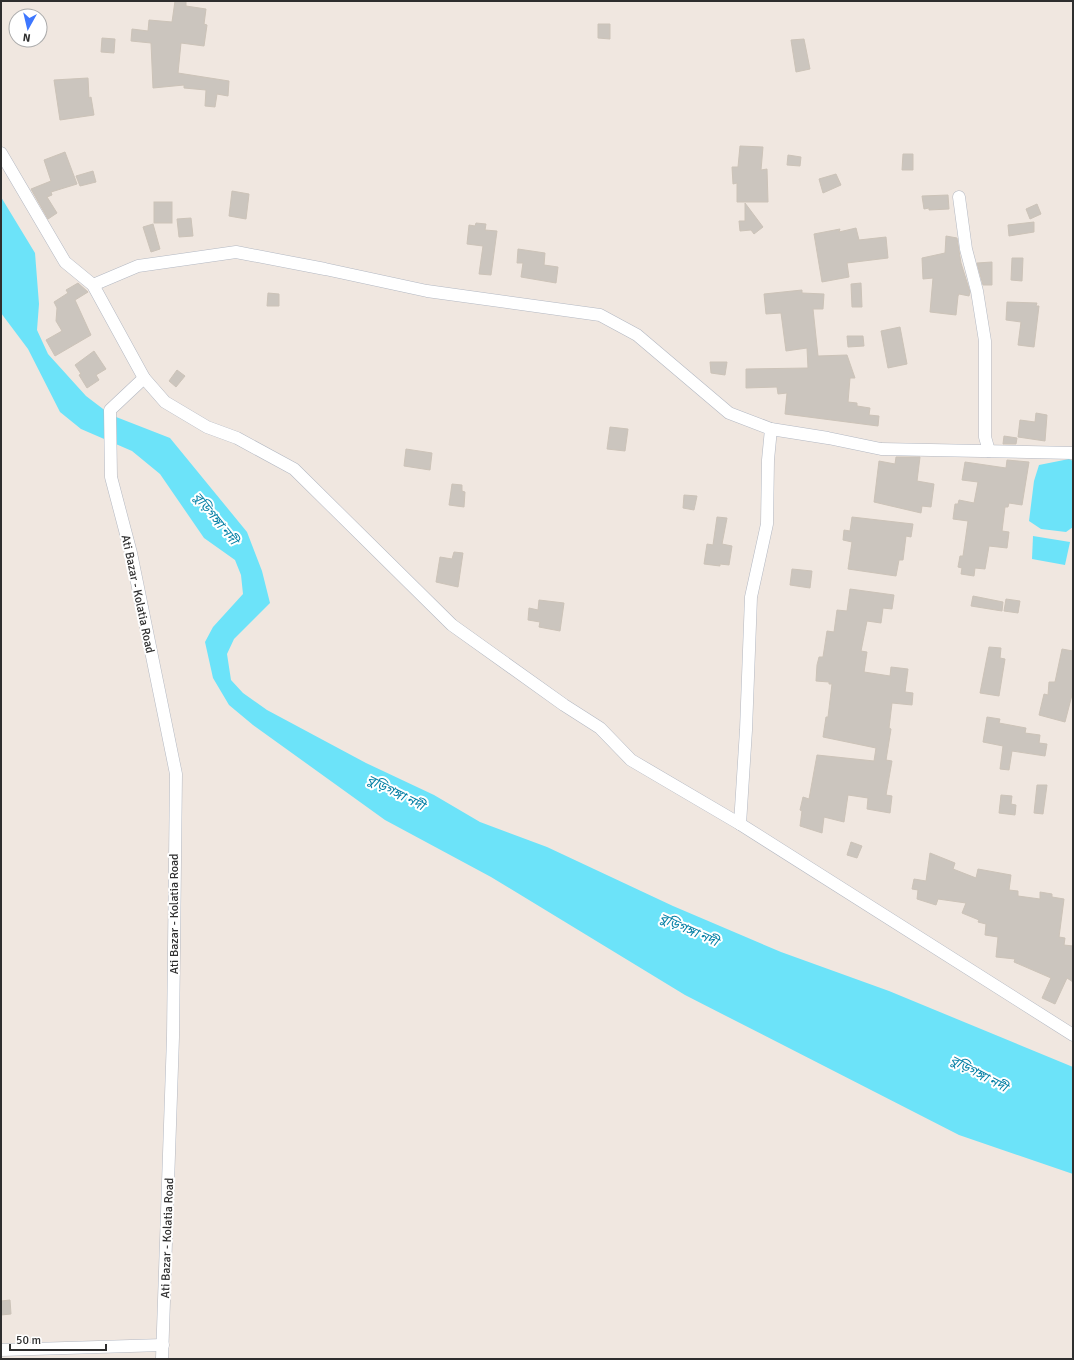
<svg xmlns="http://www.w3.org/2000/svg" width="1074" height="1360" viewBox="0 0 1074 1360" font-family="Signika,'Noto Sans Bengali',sans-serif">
	<rect width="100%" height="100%" fill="#f0e7e0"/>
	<!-- water -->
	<g fill="#6ce3f9">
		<polygon points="1,197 35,253 39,304 37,330 48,354 86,396 111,415 170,438 247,532 262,571 270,603 234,639 227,654 231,680 243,693 267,710 366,763 434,795 480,822 547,847 673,906 781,952 889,991 1073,1067 1073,1174 959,1135 685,995 491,877 385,820 253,725 229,705 213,678 205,642 213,627 243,594 241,575 235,560 204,538 160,474 132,451 81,429 60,412 28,349 1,313"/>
		<polygon points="1069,459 1073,461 1073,527 1066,532 1041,529 1029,521 1034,481 1039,465"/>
		<polygon points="1033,536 1070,542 1065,565 1032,559"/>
	</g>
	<!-- building -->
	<g fill="#cbc5be" stroke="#ccc3b8">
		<polygon points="175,1 186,1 186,6 206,9 204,24 207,25 204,46 181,43 178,73 229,81 228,96 217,94 215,107 205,106 206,90 184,88 184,85 153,88 151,43 131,41 132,29 148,31 149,20 172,22"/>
		<polygon points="598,24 610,24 610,39 598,38"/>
		<polygon points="102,38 115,39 114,53 101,52"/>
		<polygon points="804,39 810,69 796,72 791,40"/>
		<polygon points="88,78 89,98 91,97 94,115 60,120 54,80"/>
		<polygon points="740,146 763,147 761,170 767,169 768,202 737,202 737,183 733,184 732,167 738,167"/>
		<polygon points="65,152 77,184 51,192 52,195 47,197 57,213 48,219 31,189 51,181 44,160"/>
		<polygon points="903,154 913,154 913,170 902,170"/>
		<polygon points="788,155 801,157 800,166 787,165"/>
		<polygon points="93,171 96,182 80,186 76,176"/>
		<polygon points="836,174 841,185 823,193 819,179"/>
		<polygon points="232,191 249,194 246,219 229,216"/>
		<polygon points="948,195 949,209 929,210 929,208 924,209 922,196"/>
		<rect x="154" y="202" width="18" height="21"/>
		<polygon points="745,203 763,227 754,234 751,230 740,231 739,221 745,221"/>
		<polygon points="1037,204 1041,214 1030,219 1026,209"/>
		<polygon points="191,218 193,236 179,237 177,219"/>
		<polygon points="1034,222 1034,232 1009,236 1008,225"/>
		<polygon points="476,223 486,224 485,230 497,231 491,275 479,274 483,246 467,244 469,225 475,226"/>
		<polygon points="153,224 160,249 151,252 143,227"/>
		<polygon points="856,228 859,240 886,237 888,258 847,263 849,277 822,282 814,234 840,229 839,232"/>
		<polygon points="946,236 957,238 961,263 970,292 969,296 959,294 958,296 956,315 930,312 933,278 923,279 922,258 945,253"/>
		<polygon points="518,249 545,253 544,265 558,267 556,283 521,277 523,263 517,263"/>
		<polygon points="1012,258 1023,258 1022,281 1011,280"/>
		<polygon points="992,262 992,285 983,285 977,263"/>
		<polygon points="78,283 88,292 75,300 91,335 55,356 46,340 62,331 56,321 57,308 54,302 68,293 66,290"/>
		<polygon points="861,283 862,307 852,307 851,284"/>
		<polygon points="802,290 802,293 824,294 823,309 813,309 818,356 847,355 855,378 850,378 848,402 857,403 857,406 870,408 869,415 879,416 878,426 785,414 787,393 778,394 777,387 746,388 746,369 808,368 807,348 786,351 781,313 766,314 764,294"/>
		<polygon points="268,293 279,294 279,306 267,306"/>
		<polygon points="1007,302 1037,303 1036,306 1039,306 1034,347 1018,345 1021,322 1006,320"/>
		<polygon points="900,327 907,364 888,368 881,331"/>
		<polygon points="847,336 863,336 864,346 848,347"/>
		<polygon points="94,351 106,369 96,375 99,380 87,388 79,375 81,374 75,365"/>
		<polygon points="710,362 727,362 725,375 711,373"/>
		<polygon points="177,370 185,376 176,387 169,381"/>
		<polygon points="1036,413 1047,415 1045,441 1018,437 1020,420 1035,422"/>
		<polygon points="610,427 628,429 625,451 607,449"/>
		<polygon points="1004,436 1017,438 1016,444 1003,444"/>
		<polygon points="406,449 432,453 430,470 404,466"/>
		<polygon points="896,457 920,457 917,481 934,484 931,507 922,506 921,513 874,502 879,461 895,464"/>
		<polygon points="1007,460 1029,462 1022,505 1009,503 1008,507 1005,507 1002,531 1009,532 1007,548 989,546 985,569 975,568 974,576 961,574 962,568 958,567 960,556 963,556 968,521 953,519 955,504 958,504 959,500 974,503 978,482 962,480 965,462 1006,468"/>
		<polygon points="452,484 462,485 462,491 465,492 464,507 449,505"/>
		<polygon points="684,495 697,496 694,510 683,508"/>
		<polygon points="717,517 727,518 722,544 732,546 729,565 720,564 720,566 704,564 707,544 713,545"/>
		<polygon points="852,517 913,524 911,537 906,536 903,560 899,560 896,576 848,569 852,542 843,540 844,530 850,531"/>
		<polygon points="454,552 463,553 458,587 436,582 440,557 452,559"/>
		<polygon points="792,569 812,571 810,588 790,585"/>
		<polygon points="850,589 894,595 892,609 883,608 881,623 867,621 861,651 867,652 864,672 890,676 891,667 908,669 905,692 913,693 912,705 892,703 889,728 891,729 886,760 892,761 886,795 892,796 890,813 867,809 868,798 848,795 844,822 824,817 822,833 800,826 802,811 800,810 803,797 809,799 817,755 874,761 876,748 823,737 826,717 828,717 832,684 829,684 829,682 816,681 817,665 819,657 823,657 827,631 834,632 837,610 847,611"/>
		<polygon points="973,596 1003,602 1002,611 971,606"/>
		<polygon points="1006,599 1020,601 1018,613 1004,611"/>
		<polygon points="539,600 564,603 560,631 539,627 540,622 528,620 529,608 538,610"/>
		<polygon points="989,647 1001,648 1000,658 1005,659 999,696 980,693"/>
		<polygon points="1062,649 1073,651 1073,691 1065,722 1039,715 1044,694 1048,695 1049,682 1055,682"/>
		<polygon points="987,717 1000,719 999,723 1026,728 1025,733 1040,735 1039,743 1047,744 1045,756 1012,751 1009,770 1000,769 1003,746 983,742"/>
		<polygon points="1037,785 1047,785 1043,814 1034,813"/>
		<polygon points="1001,795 1012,796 1011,804 1016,805 1015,815 999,813"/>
		<polygon points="851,842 862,846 857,858 847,855"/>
		<polygon points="930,853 955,863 953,869 976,878 978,869 1011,875 1009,890 1018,891 1018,896 1040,899 1040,892 1052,894 1052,897 1064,899 1059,937 1065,938 1064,945 1073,946 1073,982 1067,978 1055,1004 1042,998 1051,978 1014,962 1015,959 996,957 998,937 985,935 986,924 978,922 979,920 962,913 966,903 938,899 936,905 917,899 918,890 912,889 914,879 926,881"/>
		<polygon points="10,1300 11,1314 1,1315 1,1301"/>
	</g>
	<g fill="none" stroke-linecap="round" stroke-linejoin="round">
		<defs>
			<g id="street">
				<polyline points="1,153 65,262 93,285 144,378 110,410 111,477 131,553 176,774 173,1037 162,1359"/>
				<polyline points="959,197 966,249 977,291 985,341 985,437 989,451"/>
				<polyline points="93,285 138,266 236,252 325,269 427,291 600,315 637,335 729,413 771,429 828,438 881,449 1073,453"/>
				<polyline points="144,378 165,402 207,427 237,438 294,469 452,625 564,705 600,728 631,760 740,824 746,730 751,597 767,524 768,460 771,429"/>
				<polyline points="740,824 1073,1035"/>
				<polyline points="1,1350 163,1345"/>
			</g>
		</defs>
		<!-- street casing -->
		<use href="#street" stroke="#b3b8c2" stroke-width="13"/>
		<!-- street -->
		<use href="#street" stroke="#fff" stroke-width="12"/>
	</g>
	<g text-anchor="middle" stroke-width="4" stroke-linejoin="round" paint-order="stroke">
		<!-- street labels -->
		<g font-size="12" fill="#2e2e2e" stroke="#fff">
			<text transform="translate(138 594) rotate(78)" y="4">Ati Bazar - Kolatia Road</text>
			<text transform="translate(174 914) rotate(-90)" y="4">Ati Bazar - Kolatia Road</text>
			<text transform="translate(167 1238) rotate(-88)" y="4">Ati Bazar - Kolatia Road</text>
		</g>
		<!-- water labels -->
		<g font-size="13" font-style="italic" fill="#037fa5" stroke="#fff">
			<text transform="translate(216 518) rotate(51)" y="5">বুড়িগঙ্গা নদী</text>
			<text transform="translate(396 792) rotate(27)" y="5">বুড়িগঙ্গা নদী</text>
			<text transform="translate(689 929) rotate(24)" y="5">বুড়িগঙ্গা নদী</text>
			<text transform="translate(979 1073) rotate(28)" y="5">বুড়িগঙ্গা নদী</text>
		</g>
	</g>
	<!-- border -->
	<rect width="1074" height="1360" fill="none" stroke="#2e2e2e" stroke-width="4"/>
	<!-- north arrow -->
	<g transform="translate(28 28) rotate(188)"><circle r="19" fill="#ffffff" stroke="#ababab"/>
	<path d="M0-3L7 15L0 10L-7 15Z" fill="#3d77ff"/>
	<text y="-6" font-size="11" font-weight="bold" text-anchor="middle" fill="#2e2e2e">N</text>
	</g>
	<!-- scale -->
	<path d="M10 1344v6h96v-6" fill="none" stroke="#2e2e2e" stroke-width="2"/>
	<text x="16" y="1344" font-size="12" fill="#2e2e2e" stroke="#ffffff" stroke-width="3" paint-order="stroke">50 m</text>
</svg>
